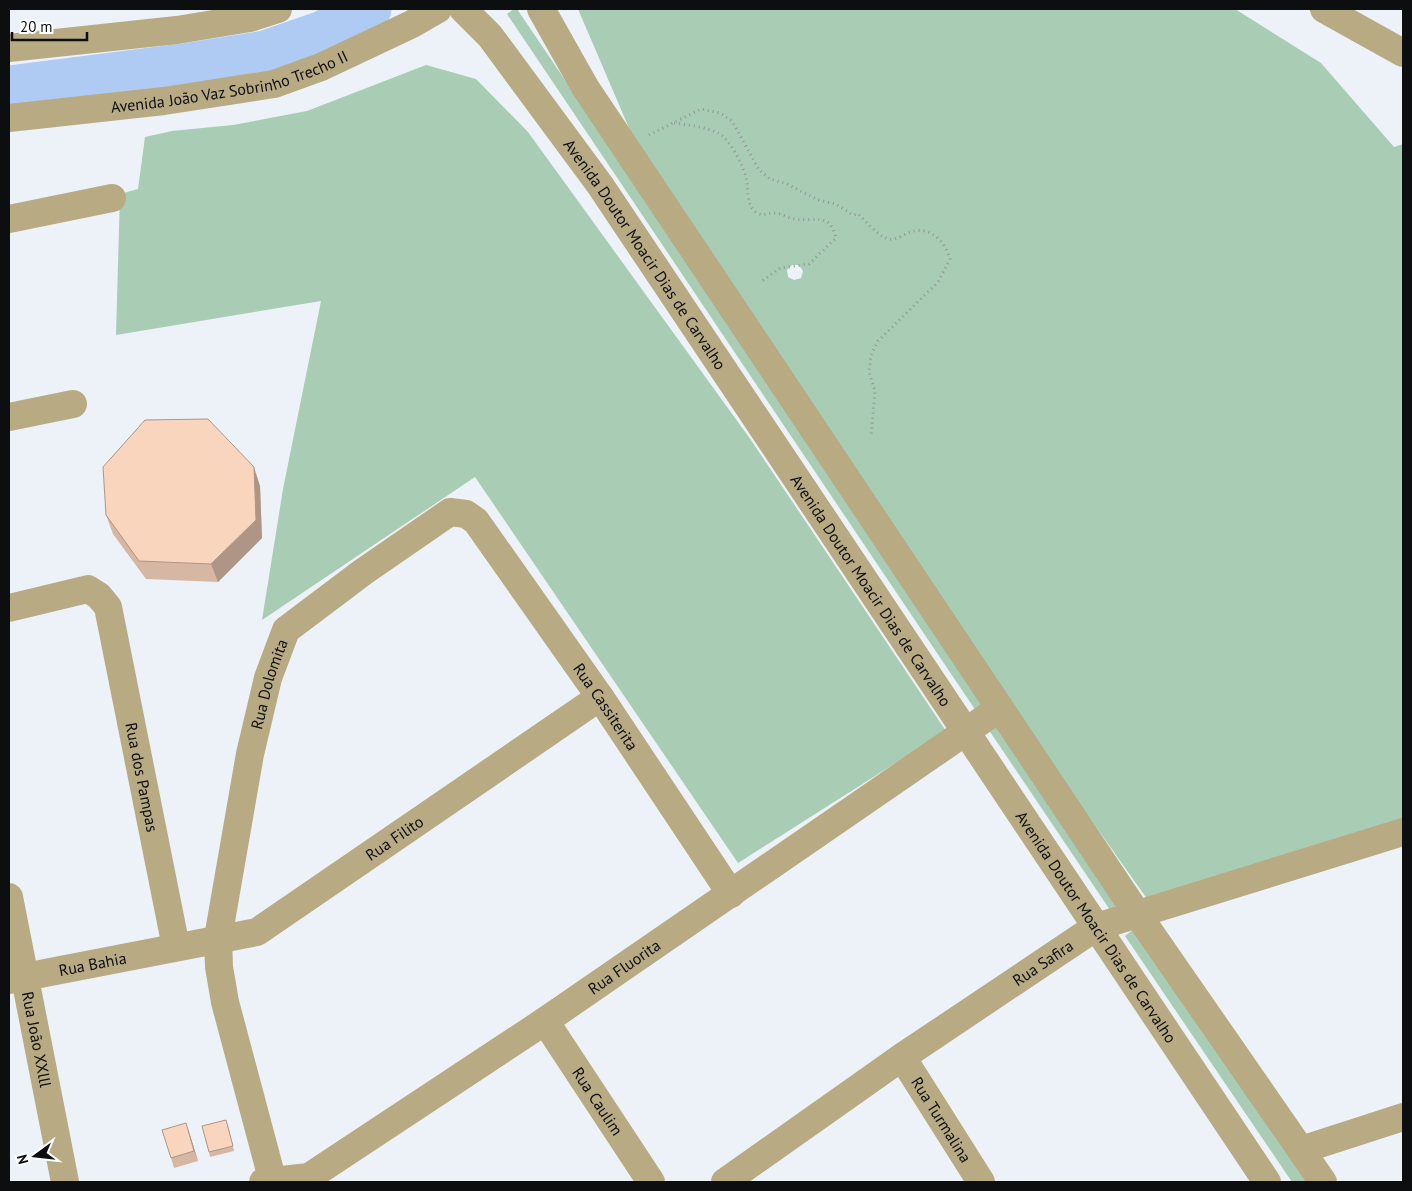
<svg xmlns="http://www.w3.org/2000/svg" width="1412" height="1191" viewBox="0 0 1412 1191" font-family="'PT Sans',sans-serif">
	<rect width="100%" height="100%" fill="#ecf2f8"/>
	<!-- green -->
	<g fill="#a9ccb5" fill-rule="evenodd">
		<polygon points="514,9 517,9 1121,902 1110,910 507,14"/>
		<path d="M578 9H1235L1321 63 1394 147 1403 144V823L1150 903 1011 707 635 142ZM792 265H799L803 271 801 278 794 280 788 277 787 270Z"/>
		<polygon points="426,65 476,79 528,132 751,440 946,731 738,863 475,477 262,620 283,489 321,301 116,335 120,194 138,189 145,137 172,131 233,125 307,111"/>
		<polygon points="1139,925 1312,1182 1292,1182 1125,936"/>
	</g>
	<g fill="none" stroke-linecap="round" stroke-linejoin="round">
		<!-- river -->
		<polyline stroke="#b0cbf3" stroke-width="45" points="9,88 190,65 265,53 323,33 369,9"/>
		<!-- path -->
		<g stroke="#93979c" stroke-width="3" stroke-dasharray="1 4" stroke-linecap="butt">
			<path d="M674 123C688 125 706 127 718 133 730 139 741 162 745 174 750 185 744 205 757 213 764 217 768 212 775 213 781 213 788 218 794 219 814 223 829 210 836 238L809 264 780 268 762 281"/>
			<path d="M649 135 701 109 720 113 732 121 759 170 770 179 787 184 818 200 836 204 853 215 858 214C866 221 878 236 888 239 896 241 905 233 914 231 932 227 946 244 950 259L938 282 878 341 871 355 869 372 875 391 871 436"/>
		</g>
		<!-- minor -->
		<g stroke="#b8aa83" stroke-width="28">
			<path id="s1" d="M463 9 490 36 600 185 1267 1182"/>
			<polyline points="541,9 585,87 1138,915 1323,1182"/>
			<polyline points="1324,9 1403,53"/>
			<polyline points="9,48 177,30 250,18 278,9"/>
			<path id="s2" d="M9 118 164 101 274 84 321 67 412 24 438 9"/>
			<polyline points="9,219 112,198"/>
			<polyline points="9,417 73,404"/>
			<path id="s3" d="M9 608 88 589 99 596 108 607 176 947"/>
			<path id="s4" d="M9 897 65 1182"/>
			<path id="s5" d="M9 980 257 932 600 697"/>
			<path id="s6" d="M545 1021 651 1182"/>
			<path id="s7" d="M902 1057 981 1182"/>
			<polyline points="1301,1150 1403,1117"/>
			<path id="s8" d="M263 1182 309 1177 545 1021 1000 708"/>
			<path id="s9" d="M273 1182 225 1002 219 967 218 938 250 754 268 678 286 630 363 572 450 512 466 514 476 521 600 697 731 894"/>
			<path id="s10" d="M725 1182 902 1057 1096 927 1403 832"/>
		</g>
	</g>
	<!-- wall -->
	<g fill="#d6b7a3">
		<polygon points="260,486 262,538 218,582 146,579 113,534 106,515"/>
		<polygon points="228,1125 234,1151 210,1157 209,1152"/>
		<polygon points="189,1132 198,1161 174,1168 171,1158"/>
	</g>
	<!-- shaded-wall -->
	<g fill="#ae9585">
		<polygon points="254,467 260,486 262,538 218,582 211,564"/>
		<polygon points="186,1123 189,1132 198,1161 194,1151"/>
	</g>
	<!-- building -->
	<g fill="#f9d5be" stroke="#ae9585">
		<polygon points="208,419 254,467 256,520 211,564 139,561 106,515 103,467 145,420"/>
		<polygon points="226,1120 233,1146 209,1152 202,1126"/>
		<polygon points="186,1123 194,1151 171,1158 162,1130"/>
	</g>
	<g text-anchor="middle" stroke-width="5" stroke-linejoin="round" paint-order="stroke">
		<!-- street labels -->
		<g font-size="16" fill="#0c0e10" stroke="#fff">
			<text dy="6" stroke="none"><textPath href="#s2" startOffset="224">Avenida João Vaz Sobrinho Trecho II</textPath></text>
			<text dy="6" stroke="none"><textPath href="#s1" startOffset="306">Avenida Doutor Moacir Dias de Carvalho</textPath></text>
			<text dy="6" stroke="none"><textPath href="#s1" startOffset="711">Avenida Doutor Moacir Dias de Carvalho</textPath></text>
			<text dy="6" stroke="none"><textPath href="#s9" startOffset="510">Rua Dolomita</textPath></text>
			<text dy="6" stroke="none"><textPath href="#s9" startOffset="1024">Rua Cassiterita</textPath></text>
			<text dy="6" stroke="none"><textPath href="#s3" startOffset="282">Rua dos Pampas</textPath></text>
			<text dy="6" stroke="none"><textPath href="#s5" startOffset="419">Rua Filito</textPath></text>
			<text dy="6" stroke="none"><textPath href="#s1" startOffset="1116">Avenida Doutor Moacir Dias de Carvalho</textPath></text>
			<text dy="6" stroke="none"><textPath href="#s5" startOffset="85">Rua Bahia</textPath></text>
			<text dy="6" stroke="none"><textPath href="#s10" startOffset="386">Rua Safira</textPath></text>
			<text dy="6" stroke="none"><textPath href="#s8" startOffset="425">Rua Fluorita</textPath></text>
			<text dy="6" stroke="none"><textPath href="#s4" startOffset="145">Rua João XXlll</textPath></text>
			<text dy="6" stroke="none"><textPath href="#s6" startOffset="96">Rua Caulim</textPath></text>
			<text dy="6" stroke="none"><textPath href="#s7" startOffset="74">Rua Turmalina</textPath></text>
		</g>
	</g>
	<!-- border -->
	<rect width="1412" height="1191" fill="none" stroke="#0c0e10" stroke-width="20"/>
	<!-- north arrow -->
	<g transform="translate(35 1156) rotate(255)" stroke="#ffffff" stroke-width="4" paint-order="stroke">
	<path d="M0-4L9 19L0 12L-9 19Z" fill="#0c0e10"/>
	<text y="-8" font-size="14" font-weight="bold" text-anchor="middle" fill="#0c0e10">N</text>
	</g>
	<!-- scale -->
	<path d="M12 32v8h75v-8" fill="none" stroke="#0c0e10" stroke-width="2.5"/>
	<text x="20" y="32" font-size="15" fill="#0c0e10" stroke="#ffffff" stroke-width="4" paint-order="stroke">20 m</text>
</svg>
